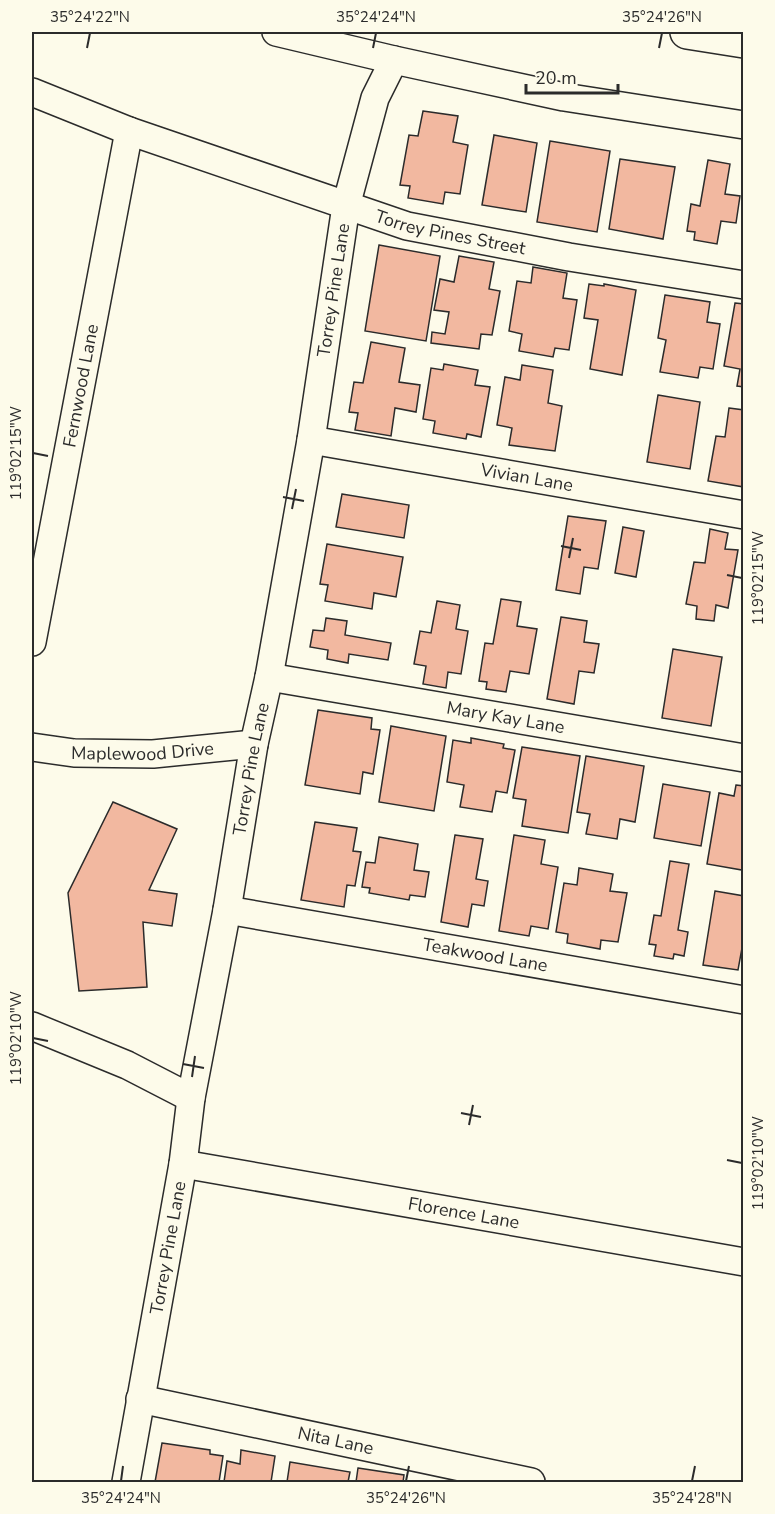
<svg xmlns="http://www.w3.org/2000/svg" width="775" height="1514" viewBox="0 0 775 1514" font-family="'Nunito Sans',sans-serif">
	<rect width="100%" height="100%" fill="#fdfbea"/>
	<!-- building -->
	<g fill="#f2b8a0" stroke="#2b2b2b" stroke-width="1.5">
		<polygon points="423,111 458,116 453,142 468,145 460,194 445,192 443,204 408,198 410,186 400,185 409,135 418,136"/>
		<polygon points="494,135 537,143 526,212 482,205"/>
		<polygon points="550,141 610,151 597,232 537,222"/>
		<polygon points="620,159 675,167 663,239 609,229"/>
		<polygon points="708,160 730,164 725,194 740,196 736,223 721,221 717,244 694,240 695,232 687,231 691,204 700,206"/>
		<polygon points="379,245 440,256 426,341 365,331"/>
		<polygon points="459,256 494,262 489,289 500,291 492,335 481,334 479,349 431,343 432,332 445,334 449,312 434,310 440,279 454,282"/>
		<polygon points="533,267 567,273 563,298 577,300 569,350 555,348 553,357 519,351 522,334 509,331 517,281 531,283"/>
		<polygon points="589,284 604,286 604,284 636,290 622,375 590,369 598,320 584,318"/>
		<polygon points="665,295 710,302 707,322 720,324 713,369 700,367 698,378 660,372 666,340 658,338"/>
		<polygon points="735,303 744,304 744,387 737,386 740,369 724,366"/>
		<polygon points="371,342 405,348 399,382 420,385 416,412 395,408 391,436 355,430 358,413 349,412 354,382 363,383"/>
		<polygon points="444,364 478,370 475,385 490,387 481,437 467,434 466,439 433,433 435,421 423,419 431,368 443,370"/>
		<polygon points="522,365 553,370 548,403 562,406 555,451 509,445 512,428 497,425 505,377 520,380"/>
		<polygon points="658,395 700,402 690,469 647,462"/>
		<polygon points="729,408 744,410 744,487 708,481 716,436 725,437"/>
		<polygon points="342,494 409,505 404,538 336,527"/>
		<polygon points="568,516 606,521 598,569 584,567 580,594 556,590"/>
		<polygon points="623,527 644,531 636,577 615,573"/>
		<polygon points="710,529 728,533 725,549 738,550 728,608 716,605 714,621 696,619 697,606 686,604 694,562 705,563"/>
		<polygon points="327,544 403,557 396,597 374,593 372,609 325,601 328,585 320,584"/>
		<polygon points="501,599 521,602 517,626 537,629 529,674 510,671 506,692 486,689 487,682 479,681 485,643 493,644"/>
		<polygon points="437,601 460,605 456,629 468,631 461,674 448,672 446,688 423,684 426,666 414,664 420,631 431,633"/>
		<polygon points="561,617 587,621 584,642 599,644 594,673 579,671 574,704 547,699"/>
		<polygon points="326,618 347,621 345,635 391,643 388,660 349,654 348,663 327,659 328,650 310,647 313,630 324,631"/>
		<polygon points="673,649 722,657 711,726 662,718"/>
		<polygon points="318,710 372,718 371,729 380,730 373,774 363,772 360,794 305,785"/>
		<polygon points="391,726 446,736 434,811 379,802"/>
		<polygon points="471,738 504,744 503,748 515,750 507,793 496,791 492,812 460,807 464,785 447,782 453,740 471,743"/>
		<polygon points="522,747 580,756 568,833 522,826 526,800 513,798"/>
		<polygon points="586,756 644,766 635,822 620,819 617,839 586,834 590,814 577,812"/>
		<polygon points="663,784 710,792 701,846 654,838"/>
		<polygon points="736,785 744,786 742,870 707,864 719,793 734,796"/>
		<polygon points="113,802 177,829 149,890 177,894 172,926 143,922 147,987 79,991 68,893"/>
		<polygon points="315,822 357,828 353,851 361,852 355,886 347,885 344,907 301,900"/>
		<polygon points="455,835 483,839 476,879 488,881 484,906 472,904 468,927 441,922"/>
		<polygon points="514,835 545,840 541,864 558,867 548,929 531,926 529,936 499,931"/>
		<polygon points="379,837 418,844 414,870 429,872 425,897 410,895 409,900 369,893 370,888 362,887 366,862 375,863"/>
		<polygon points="670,861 689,864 678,930 688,932 684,956 674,954 673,959 654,956 656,945 649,944 654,915 661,916"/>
		<polygon points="579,868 613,874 610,891 627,893 618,942 601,940 600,949 567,943 568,934 556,932 564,883 577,885"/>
		<polygon points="715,891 744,896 744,948 742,948 738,970 703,965"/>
		<polygon points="162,1443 210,1450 210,1454 223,1456 219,1482 155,1482"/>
		<polygon points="241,1450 275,1456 271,1482 224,1482 227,1461 240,1464"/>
		<polygon points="290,1462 350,1472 348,1482 287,1482"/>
		<polygon points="358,1468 404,1475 403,1482 356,1482"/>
	</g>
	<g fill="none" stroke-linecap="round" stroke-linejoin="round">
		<defs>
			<g id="minor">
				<polyline points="276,32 394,60 564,97 744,125"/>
				<path id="s1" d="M32 92 129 131 407 226 569 257 744 285"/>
				<path id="s2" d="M311 440 744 515"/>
				<path id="s3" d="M32 642 129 131"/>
				<path id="s4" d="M269 677 744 758"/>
				<path id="s5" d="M32 747 74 753 153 754 254 744"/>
				<path id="s6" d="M227 910 744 1000"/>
				<polyline points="32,1026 127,1065 191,1098"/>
				<path id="s7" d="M183 1164 744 1262"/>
				<path id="s8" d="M140 1399 531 1482"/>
				<path id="s9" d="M126 1482 183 1164 191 1098 227 910 254 744 269 677 311 440 346 206 375 98 394 60"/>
			</g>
			<polyline id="secondary" points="687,32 744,41"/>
		</defs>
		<!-- minor casing -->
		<use href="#minor" stroke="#2b2b2b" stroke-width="30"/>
		<!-- secondary casing -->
		<use href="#secondary" stroke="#2b2b2b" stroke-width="36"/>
		<!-- minor -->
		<use href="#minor" stroke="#fdfbea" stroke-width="27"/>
		<!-- secondary -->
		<use href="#secondary" stroke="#fdfbea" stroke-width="33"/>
	</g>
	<!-- ticks -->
	<path fill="none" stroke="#2b2b2b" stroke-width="2" d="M87 48 90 33M373 48 376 33M659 48 662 33M33 453 48 456M283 497 304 501M292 509 296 489M561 546 581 550M569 558 573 538M727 575 742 578M33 1038 48 1041M183 1064 204 1068M192 1077 195 1056M461 1113 481 1117M469 1125 473 1105M727 1160 742 1163M121 1481 123 1466M406 1481 409 1466M692 1481 695 1466"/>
	<g text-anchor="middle" stroke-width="4.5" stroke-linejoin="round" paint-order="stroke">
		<!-- street labels -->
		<g font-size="18" fill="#2b2b2b" stroke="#fdfbea">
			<text dy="6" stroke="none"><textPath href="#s1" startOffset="442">Torrey Pines Street</textPath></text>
			<text dy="6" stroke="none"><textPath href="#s9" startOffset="1210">Torrey Pine Lane</textPath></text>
			<text dy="6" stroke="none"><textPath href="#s3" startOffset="261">Fernwood Lane</textPath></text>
			<text dy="6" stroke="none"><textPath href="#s2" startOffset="219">Vivian Lane</textPath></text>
			<text dy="6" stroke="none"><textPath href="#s4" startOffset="240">Mary Kay Lane</textPath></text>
			<text dy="6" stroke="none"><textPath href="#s5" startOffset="111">Maplewood Drive</textPath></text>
			<text dy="6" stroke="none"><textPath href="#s9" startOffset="724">Torrey Pine Lane</textPath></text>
			<text dy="6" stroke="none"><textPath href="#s6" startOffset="262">Teakwood Lane</textPath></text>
			<text dy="6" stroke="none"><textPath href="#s7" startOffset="285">Florence Lane</textPath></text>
			<text dy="6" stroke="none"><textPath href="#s9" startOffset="238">Torrey Pine Lane</textPath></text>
			<text dy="6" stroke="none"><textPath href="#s8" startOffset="200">Nita Lane</textPath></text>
		</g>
	</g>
	<!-- border -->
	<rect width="775" height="1514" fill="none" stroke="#fdfbea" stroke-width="66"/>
	<!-- scale -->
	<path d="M526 84v9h92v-9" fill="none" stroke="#2b2b2b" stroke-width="3"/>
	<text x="535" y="84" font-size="18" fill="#2b2b2b" stroke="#fdfbea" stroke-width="4.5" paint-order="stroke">20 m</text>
	<rect x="33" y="33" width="709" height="1448" fill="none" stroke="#2b2b2b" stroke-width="2"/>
	<g font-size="15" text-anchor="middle" fill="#2b2b2b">
		<text x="90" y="22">35°24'22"N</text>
		<text x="376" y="22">35°24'24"N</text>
		<text x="662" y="22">35°24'26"N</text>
		<text transform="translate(16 453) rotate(-90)" y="5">119°02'15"W</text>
		<text transform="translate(758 578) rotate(-90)" y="5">119°02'15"W</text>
		<text transform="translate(16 1038) rotate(-90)" y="5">119°02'10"W</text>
		<text transform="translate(758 1163) rotate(-90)" y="5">119°02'10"W</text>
		<text x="121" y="1503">35°24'24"N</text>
		<text x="406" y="1503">35°24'26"N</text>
		<text x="692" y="1503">35°24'28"N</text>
	</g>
</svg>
